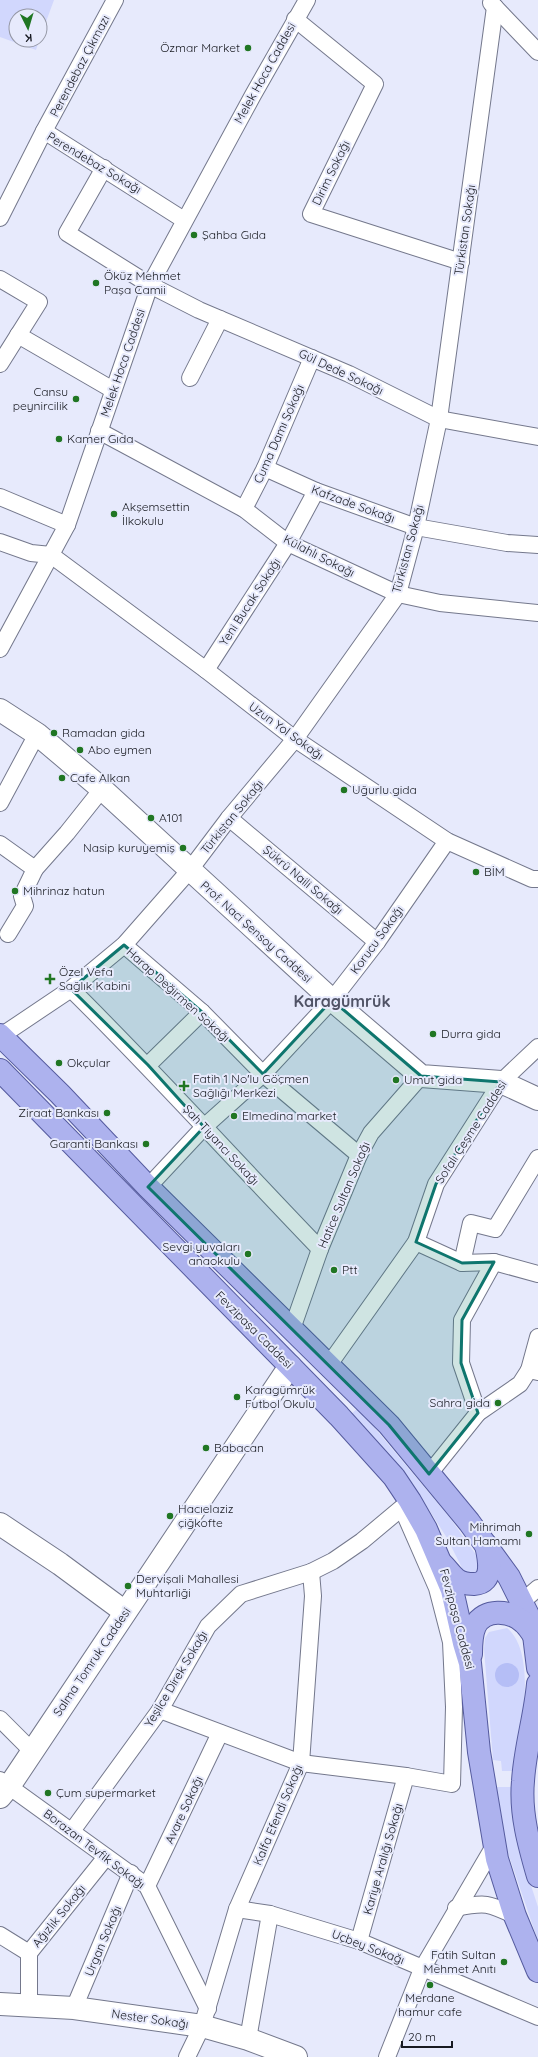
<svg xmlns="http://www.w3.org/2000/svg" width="538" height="2057" viewBox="0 0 538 2057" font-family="Quicksand,sans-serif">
	<rect width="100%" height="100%" fill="#e7eafc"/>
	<!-- green -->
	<g fill="#d1d7fd">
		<polygon points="0,0 54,0 40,38 40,16 16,16 16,40 39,40 36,50 0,37"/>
		<polygon points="358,1408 450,1518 479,1559 480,1570 474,1575 464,1572 447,1538 424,1502 401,1470 350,1415"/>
		<path d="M507 1628C538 1654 521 1734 513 1771H502L501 1761 493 1760 484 1649 485 1638 489 1632Z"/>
		<polygon points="495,1787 512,1787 526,1870 538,1907 538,1941 507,1850"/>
	</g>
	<!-- water -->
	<circle fill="#b5bef6" cx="507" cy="1675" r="12"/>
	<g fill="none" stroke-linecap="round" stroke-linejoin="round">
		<defs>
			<g id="street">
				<polyline points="491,3 538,52"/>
				<polyline points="295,19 375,84 311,214 461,262"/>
				<polyline points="44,131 115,0"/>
				<polyline points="104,168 67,233 150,285 199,310 349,374 439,419 538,437"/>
				<polyline points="0,218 44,131 184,220"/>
				<polyline points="0,279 39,302 0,364"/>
				<polyline points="18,335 113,390"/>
				<polyline points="190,378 220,319"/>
				<polyline points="99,431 244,509 288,543 398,594 440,603 538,613"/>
				<polyline points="265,468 316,491 416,527 507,543 538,545"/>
				<polyline points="0,497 67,525"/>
				<polyline points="244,509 265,468 312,358"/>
				<polyline points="0,542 31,553 51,555 206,670 295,739 447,841 532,879 538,879"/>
				<polyline points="0,649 67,525 150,285 253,95 307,0"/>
				<polyline points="206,670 288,543 316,491"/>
				<polyline points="0,803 37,734"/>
				<polyline points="229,818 377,942"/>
				<polyline points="0,844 35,869"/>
				<polyline points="8,934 25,906 22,896 35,869 67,833 102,789"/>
				<polyline points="124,945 202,1012 263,1074 359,1155"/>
				<path d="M71 989C157 1074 237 1163 320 1249"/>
				<polyline points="1,1036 71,989 124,945 189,871 229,818 295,739 398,594 416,527 439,419 495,7"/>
				<polyline points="148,1065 202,1012"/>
				<polyline points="148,1187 204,1127 263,1074 332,1000 377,942 447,841"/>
				<polyline points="416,1242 462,1263 494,1262 538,1274"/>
				<polyline points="462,1263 471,1223 495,1229 538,1158"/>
				<polyline points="292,1329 320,1249 359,1155 371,1133 421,1076"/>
				<polyline points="328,1366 416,1242 436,1184 501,1082 538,1047"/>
				<polyline points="529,1370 538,1337"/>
				<polyline points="478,1413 461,1363 462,1320 494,1262"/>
				<polyline points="429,1474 478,1413 520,1384 529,1370 538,1372"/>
				<polyline points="523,1601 538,1588"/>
				<polyline points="160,1710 301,1763 406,1776 452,1784 454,1707 451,1642 437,1588 402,1508"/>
				<polyline points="0,1719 32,1751"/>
				<polyline points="0,1780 147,1886 208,2009"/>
				<polyline points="72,1831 160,1710 208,1626 241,1594 311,1572 333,1561 362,1541 410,1501"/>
				<polyline points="147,1886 220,1733"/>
				<path d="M456 1908C485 1902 489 1903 515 1916"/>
				<polyline points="237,1909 270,1914 359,1941 538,2017"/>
				<polyline points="0,1935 29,1953"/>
				<polyline points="359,1941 406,1776"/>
				<polyline points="29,2005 29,1953 106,1857"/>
				<polyline points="74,2008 131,1873"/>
				<polyline points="248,2039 270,1914"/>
				<polyline points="187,2057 202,2026 237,1909 301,1763 313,1596 311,1572"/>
				<polyline points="387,2057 422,1969 494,1846"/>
			</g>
			<g id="secondary">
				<polyline points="0,710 37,734 102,789 332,1000 421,1076 501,1082 538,1099"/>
				<polyline points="0,1524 60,1564 125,1612"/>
				<polyline points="0,1797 10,1785 290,1366"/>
				<polyline points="0,2004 74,2008 202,2026 248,2039 296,2057"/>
			</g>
			<g id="primary">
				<polyline points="0,1035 60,1094 148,1187 389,1425 469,1522 509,1577 528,1615 534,1635 538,1668"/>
				<polyline points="0,1070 339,1416 394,1477 410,1501 426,1529 452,1590 464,1643 470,1663 479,1752 497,1859 515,1916 538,1971"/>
				<path d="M443 1565C447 1569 451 1575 456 1579 461 1583 468 1584 474 1584 495 1583 489 1558 486 1545"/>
				<path d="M471 1654C471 1644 471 1635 475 1626 484 1608 510 1610 523 1622 527 1625 530 1630 533 1634"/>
				<path d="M538 1684C535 1717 525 1748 523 1781 520 1813 529 1845 538 1876"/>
			</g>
		</defs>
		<!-- street casing -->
		<use href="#street" stroke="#74788c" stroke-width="18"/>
		<!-- secondary casing -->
		<use href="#secondary" stroke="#74788c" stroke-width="24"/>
		<!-- primary casing -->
		<use href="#primary" stroke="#555b9e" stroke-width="24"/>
		<!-- street -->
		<use href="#street" stroke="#fff" stroke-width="16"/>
		<!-- secondary -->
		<use href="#secondary" stroke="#fff" stroke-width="22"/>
		<!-- primary -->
		<use href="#primary" stroke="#adb2ee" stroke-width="22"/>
	</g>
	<!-- marked area -->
	<path fill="#0f766e" fill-opacity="0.2" stroke="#0f766e" stroke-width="3" stroke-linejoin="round" d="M124 945 202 1012 263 1074 332 1000 421 1076 501 1082 436 1184 416 1242 462 1263 494 1262 462 1320 461 1363 478 1413 429 1474 389 1425 148 1187 204 1127 148 1065 71 989Z"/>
	<!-- markers -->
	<g fill="#207623" stroke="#e7eafc" stroke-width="1.5">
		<circle cx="248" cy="48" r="4"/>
		<circle cx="194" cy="235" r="4"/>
		<circle cx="96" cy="283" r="4"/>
		<circle cx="76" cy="399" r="4"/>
		<circle cx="59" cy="439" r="4"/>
		<circle cx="114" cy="514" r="4"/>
		<circle cx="54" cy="733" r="4"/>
		<circle cx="80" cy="750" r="4"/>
		<circle cx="62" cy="778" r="4"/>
		<circle cx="344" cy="790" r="4"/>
		<circle cx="151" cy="818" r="4"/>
		<circle cx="183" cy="848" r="4"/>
		<circle cx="476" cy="872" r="4"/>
		<circle cx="15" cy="891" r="4"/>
		<path d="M48 973h4v4h4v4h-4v4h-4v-4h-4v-4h4z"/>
		<circle cx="433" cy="1034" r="4"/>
		<circle cx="59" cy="1063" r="4"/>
		<circle cx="396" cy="1080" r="4"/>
		<path d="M182 1080h4v4h4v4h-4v4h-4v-4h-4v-4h4z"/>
		<circle cx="107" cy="1113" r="4"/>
		<circle cx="234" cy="1116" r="4"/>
		<circle cx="146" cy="1144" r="4"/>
		<circle cx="248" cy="1254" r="4"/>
		<circle cx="334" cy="1270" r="4"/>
		<circle cx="237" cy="1397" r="4"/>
		<circle cx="498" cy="1403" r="4"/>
		<circle cx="206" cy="1448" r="4"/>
		<circle cx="170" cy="1516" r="4"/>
		<circle cx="529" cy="1534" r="4"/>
		<circle cx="128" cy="1586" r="4"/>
		<circle cx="48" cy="1793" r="4"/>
		<circle cx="504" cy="1962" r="4"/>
		<circle cx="430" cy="1985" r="4"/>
	</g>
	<g text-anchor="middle" stroke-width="4" stroke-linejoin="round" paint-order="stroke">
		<!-- poi labels -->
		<g font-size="12" fill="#181a21" stroke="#e7eafc" text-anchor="start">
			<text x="240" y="52" text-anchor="end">Özmar Market</text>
			<text x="202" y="239">Şahba Gıda</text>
			<text x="104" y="280">Öküz Mehmet<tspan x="104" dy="14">Paşa Camii</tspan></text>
			<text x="68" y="396" text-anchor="end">Cansu<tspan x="68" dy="14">peynircilik</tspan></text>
			<text x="67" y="443">Kamer Gıda</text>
			<text x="122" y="511">Akşemsettin<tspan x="122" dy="14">İlkokulu</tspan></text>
			<text x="62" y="737">Ramadan gida</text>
			<text x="88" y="754">Abo eymen</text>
			<text x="70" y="782">Cafe Alkan</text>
			<text x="352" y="794">Uğurlu gida</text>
			<text x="159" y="822">A101</text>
			<text x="175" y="852" text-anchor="end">Nasip kuruyemiş</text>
			<text x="484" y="876">BİM</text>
			<text x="23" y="895">Mihrinaz hatun</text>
			<text x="59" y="976">Özel Vefa<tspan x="59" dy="14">Sağlık Kabini</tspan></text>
			<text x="441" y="1038">Durra gida</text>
			<text x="67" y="1067">Okçular</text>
			<text x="193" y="1083">Fatih 1 No'lu Göçmen<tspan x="193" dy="14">Sağlığı Merkezi</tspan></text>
			<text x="404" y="1084">Umut gida</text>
			<text x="99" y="1117" text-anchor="end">Ziraat Bankası</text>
			<text x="242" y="1120">Elmedina market</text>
			<text x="138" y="1148" text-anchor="end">Garanti Bankası</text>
			<text x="240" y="1251" text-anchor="end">Sevgi yuvaları<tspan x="240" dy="14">anaokulu</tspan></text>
			<text x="342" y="1274">Ptt</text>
			<text x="245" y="1394">Karagümrük<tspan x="245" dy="14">Futbol Okulu</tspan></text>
			<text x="490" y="1407" text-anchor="end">Sahra gida</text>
			<text x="214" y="1452">Babacan</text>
			<text x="178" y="1513">Hacıelaziz<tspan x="178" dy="14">çiğkofte</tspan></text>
			<text x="521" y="1531" text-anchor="end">Mihrimah<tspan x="521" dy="14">Sultan Hamamı</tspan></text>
			<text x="136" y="1583">Dervişali Mahallesi<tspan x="136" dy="14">Muhtarliği</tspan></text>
			<text x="56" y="1797">Çum supermarket</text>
			<text x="496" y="1959" text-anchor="end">Fatih Sultan<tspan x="496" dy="14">Mehmet Anıtı</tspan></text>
			<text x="430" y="2002" text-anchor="middle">Merdane<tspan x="430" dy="14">hamur cafe</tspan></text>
		</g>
		<!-- street labels -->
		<g font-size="12" fill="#181a21" stroke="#e7eafc">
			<text transform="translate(80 66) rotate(-62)" y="4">Perendebaz Çıkmazı</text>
			<text transform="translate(265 73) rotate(-61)" y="4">Melek Hoca Caddesi</text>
			<text transform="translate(94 163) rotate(31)" y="4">Perendebaz Sokağı</text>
			<text transform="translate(331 173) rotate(-64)" y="4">Dirim Sokağı</text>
			<text transform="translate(465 230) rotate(-82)" y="4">Türkistan Sokağı</text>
			<text transform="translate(123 363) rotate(-71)" y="4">Melek Hoca Caddesi</text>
			<text transform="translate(341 372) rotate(25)" y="4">Gül Dede Sokağı</text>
			<text transform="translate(279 434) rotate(-66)" y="4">Cuma Damı Sokağı</text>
			<text transform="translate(353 504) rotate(20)" y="4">Kafzade Sokağı</text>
			<text transform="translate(408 549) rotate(-75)" y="4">Türkistan Sokağı</text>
			<text transform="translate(319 556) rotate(27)" y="4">Külahlı Sokağı</text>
			<text transform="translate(250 602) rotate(-57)" y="4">Yeni Bucak Sokağı</text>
			<text transform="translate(286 731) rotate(36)" y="4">Uzun Yol Sokağı</text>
			<text transform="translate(232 817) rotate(-51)" y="4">Türkistan Sokağı</text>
			<text transform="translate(303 880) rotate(40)" y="4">Şükrü Naili Sokağı</text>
			<text transform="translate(256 932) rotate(42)" y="4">Prof. Naci Şensoy Caddesi</text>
			<text transform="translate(377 940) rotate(-54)" y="4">Korucu Sokağı</text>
			<text transform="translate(178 995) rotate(42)" y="4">Harap Değirmen Sokağı</text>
			<text transform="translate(471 1132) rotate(-57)" y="4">Sofalı Çeşme Caddesi</text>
			<text transform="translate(221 1145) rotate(47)" y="4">Şah Tiyancı Sokağı</text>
			<text transform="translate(344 1195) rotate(-67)" y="4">Hatice Sultan Sokağı</text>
			<text transform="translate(254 1330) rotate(45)" y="4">Fevzipaşa Caddesi</text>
			<text transform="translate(457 1619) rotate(75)" y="4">Fevzipaşa Caddesi</text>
			<text transform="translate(92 1662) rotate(-56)" y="4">Salma Tomruk Caddesi</text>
			<text transform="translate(176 1679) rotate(-59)" y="4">Yeşilce Direk Sokağı</text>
			<text transform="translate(184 1810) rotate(-65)" y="4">Avare Sokağı</text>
			<text transform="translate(278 1815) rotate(-67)" y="4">Kalfa Efendi Sokağı</text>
			<text transform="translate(94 1849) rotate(37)" y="4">Borazan Tevfik Sokağı</text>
			<text transform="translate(383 1859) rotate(-74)" y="4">Kariye Aralığı Sokağı</text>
			<text transform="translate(59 1916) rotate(-51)" y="4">Ağızlık Sokağı</text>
			<text transform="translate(103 1941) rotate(-67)" y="4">Urgan Sokağı</text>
			<text transform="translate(368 1947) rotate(21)" y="4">Uçbey Sokağı</text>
			<text transform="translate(150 2019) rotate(8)" y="4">Nester Sokağı</text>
		</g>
		<!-- district labels -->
		<g font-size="16" font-weight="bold" fill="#505366" stroke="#e7eafc">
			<text x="342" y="1007">Karagümrük</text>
		</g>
	</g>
	<!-- north arrow -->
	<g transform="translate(28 28) rotate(175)"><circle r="19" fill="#e7eafc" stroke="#9497a4"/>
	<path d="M0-3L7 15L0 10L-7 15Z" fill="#207623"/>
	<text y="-6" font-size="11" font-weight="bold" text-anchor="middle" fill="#181a21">K</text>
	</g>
	<!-- scale -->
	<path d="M402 2041v6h50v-6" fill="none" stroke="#181a21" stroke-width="2"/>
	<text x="408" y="2041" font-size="12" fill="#181a21" stroke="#e7eafc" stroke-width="3" paint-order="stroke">20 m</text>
</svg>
